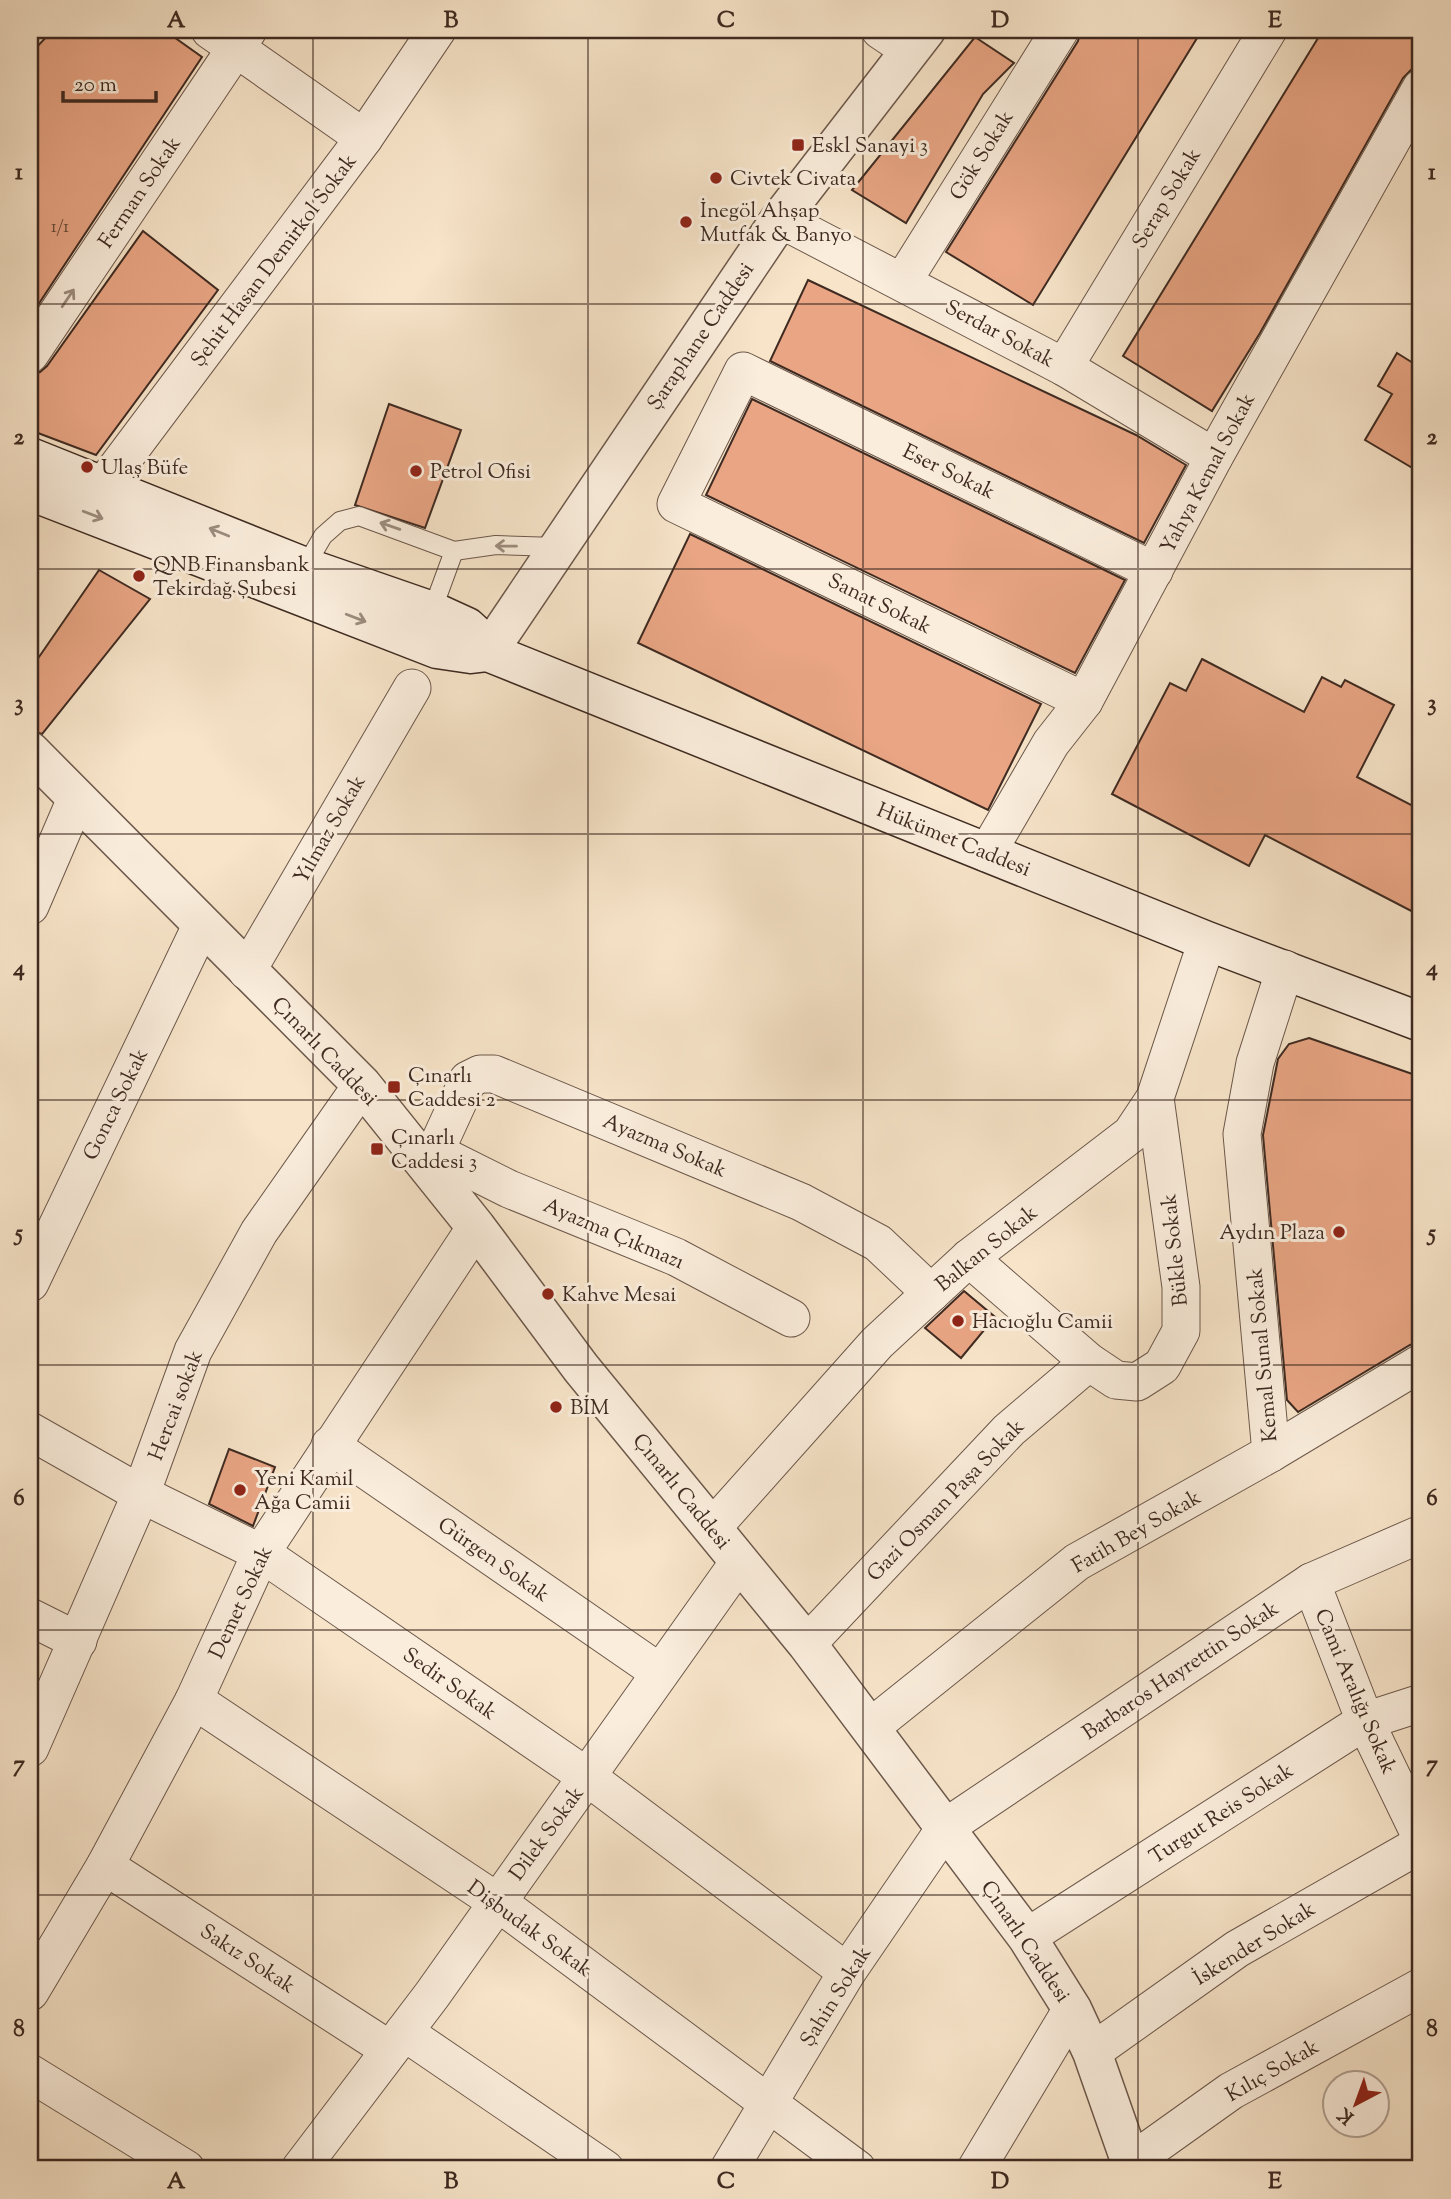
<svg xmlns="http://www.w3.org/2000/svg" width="1451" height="2199" viewBox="0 0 1451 2199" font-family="'Sorts Mill Goudy',serif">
	<rect width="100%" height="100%" fill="#f7e4c9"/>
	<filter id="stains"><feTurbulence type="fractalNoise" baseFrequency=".00286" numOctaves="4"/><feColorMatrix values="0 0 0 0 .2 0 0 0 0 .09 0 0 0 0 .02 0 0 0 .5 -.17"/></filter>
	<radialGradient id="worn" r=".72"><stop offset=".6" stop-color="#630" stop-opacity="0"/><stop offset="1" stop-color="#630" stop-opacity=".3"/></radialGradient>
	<!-- building -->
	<g fill="#e9a584" stroke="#3e2a21" stroke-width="2">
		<polygon points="53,30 164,30 202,57 30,317 30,54"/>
		<polygon points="1081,30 1202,30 1033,305 946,252 1078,41"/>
		<polygon points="1323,30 1421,30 1421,67 1411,70 1403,78 1260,333 1212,411 1123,356"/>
		<polygon points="975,37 1014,63 983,94 906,223 852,190"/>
		<polygon points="143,231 218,290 96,455 30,430 30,375 40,372 47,366"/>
		<polygon points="808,280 1136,435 1186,465 1144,543 770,361"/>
		<polygon points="1397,353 1421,368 1421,473 1365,440 1392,394 1378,386"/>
		<polygon points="752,399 1125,580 1075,673 706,495"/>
		<polygon points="389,404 461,430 425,528 355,505"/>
		<polygon points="690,534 1041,704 988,810 638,643"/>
		<polygon points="99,570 150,599 42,734 30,730 30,670"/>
		<polygon points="1202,659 1304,712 1322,677 1341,687 1345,680 1394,705 1357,777 1421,810 1421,916 1265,835 1249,866 1112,794 1170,683 1186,691"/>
		<polygon points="1309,1038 1421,1077 1421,1342 1410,1345 1298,1412 1287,1400 1263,1135 1278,1059 1289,1044"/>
		<polygon points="964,1291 995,1317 961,1358 925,1328"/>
		<polygon points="229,1449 275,1467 253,1526 209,1504"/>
	</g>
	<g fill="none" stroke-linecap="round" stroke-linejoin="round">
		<defs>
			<g id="service">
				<polyline points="305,567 323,536 340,521 359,516 454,551 496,545 557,547"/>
				<polyline points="432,611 454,551"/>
			</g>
			<g id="minor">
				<polyline points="210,30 364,138"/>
				<polyline points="880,30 910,50"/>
				<polyline points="780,219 1064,367 1214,457"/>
				<polyline points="903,281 1060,30"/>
				<polyline points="30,354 248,30"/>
				<polyline points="1064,367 1268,30"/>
				<polyline points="103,486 364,138 437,30"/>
				<polyline points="1084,701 676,504 743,371 1154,571"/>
				<polyline points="987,853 1051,743 1084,701 1214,457 1421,88"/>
				<polyline points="30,906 76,799"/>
				<polyline points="247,971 412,688"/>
				<polyline points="435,1152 509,1189 676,1257 791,1318"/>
				<polyline points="420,1157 435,1152 468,1080 480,1074 494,1074 801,1202 878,1243 931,1293"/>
				<polyline points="969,1258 1089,1362 1116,1380 1137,1382 1162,1366 1181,1331 1181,1287 1155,1098"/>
				<polyline points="30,1283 201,926"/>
				<polyline points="30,1431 141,1494 261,1553 586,1776 847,1972"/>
				<polyline points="330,1445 659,1672"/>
				<polyline points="1271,1453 1242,1134 1255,1063 1285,969"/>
				<polyline points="712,1528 877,1343 969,1258 1131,1134 1155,1098 1207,941"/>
				<polyline points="1311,1582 1365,1721 1421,1837"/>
				<polyline points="30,1617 78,1641"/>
				<polyline points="807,1644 1009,1430 1089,1362"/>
				<polyline points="194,1700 496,1901 857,2169"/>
				<polyline points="871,1727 1077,1562 1271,1453 1421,1363"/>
				<polyline points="30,1748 141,1494 193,1351 259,1232 362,1085"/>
				<polyline points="105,1866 390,2050"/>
				<polyline points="1027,1937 1365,1721 1421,1703"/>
				<polyline points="30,1992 105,1866 194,1700 261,1553 476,1227"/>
				<polyline points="404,2032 605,2169"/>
				<polyline points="1092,2052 1237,1949 1421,1844"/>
				<polyline points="30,2073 186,2169"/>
				<polyline points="1130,2163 1231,2091 1421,1987"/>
				<polyline points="300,2169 432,1995 739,1562"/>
				<polyline points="729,2169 847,1972 946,1827 1311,1582 1421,1534"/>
				<polyline points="976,2169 1072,2009"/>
			</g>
			<g id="tertiary">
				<polyline points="488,652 780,219 926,30"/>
				<polyline points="30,751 362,1085 476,1227 581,1368 807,1644 1027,1937 1072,2009 1092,2052 1133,2169"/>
			</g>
			<g id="secondary">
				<polyline points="30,457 305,567 432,611 467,627 480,639 488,652"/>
				<polyline points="30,491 437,649 471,654 488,652 1207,941 1421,1022"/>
			</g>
		</defs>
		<!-- service casing -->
		<use href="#service" stroke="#6c584b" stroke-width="20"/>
		<!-- minor casing -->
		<use href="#minor" stroke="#6c584b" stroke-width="39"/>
		<!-- tertiary casing -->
		<use href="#tertiary" stroke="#6c584b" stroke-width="41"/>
		<!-- secondary casing -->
		<use href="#secondary" stroke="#3e2a21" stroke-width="41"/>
		<!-- service -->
		<use href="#service" stroke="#faeddc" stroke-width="18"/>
		<!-- minor -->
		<use href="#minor" stroke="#faeddc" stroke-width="37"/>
		<!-- tertiary -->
		<use href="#tertiary" stroke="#faeddc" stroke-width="38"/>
		<!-- secondary -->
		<use href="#secondary" stroke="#faeddc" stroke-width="38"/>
	</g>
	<!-- one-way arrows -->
	<defs><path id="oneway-shaft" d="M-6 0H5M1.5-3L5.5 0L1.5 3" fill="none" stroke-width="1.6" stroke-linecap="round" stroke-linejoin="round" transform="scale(1.75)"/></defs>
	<g stroke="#9c8c7e">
		<use href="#oneway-shaft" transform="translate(68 298) rotate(-56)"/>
		<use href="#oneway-shaft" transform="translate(93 515) rotate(21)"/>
		<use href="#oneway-shaft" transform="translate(390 526) rotate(-161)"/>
		<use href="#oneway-shaft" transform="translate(219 532) rotate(-158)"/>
		<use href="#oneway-shaft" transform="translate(506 546) rotate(-179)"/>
		<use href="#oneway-shaft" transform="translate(356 618) rotate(21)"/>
	</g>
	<!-- grid -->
	<path fill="none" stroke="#3e2a21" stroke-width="2" stroke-opacity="0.55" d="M313 30V2169M588 30V2169M863 30V2169M1138 30V2169M30 304H1421M30 569H1421M30 834H1421M30 1100H1421M30 1365H1421M30 1630H1421M30 1895H1421"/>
	<!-- markers -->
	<g fill="#8f2418" stroke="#faeddc" stroke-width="2.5">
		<rect x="791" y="138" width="14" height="14" rx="3.5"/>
		<circle cx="716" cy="178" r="7"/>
		<circle cx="686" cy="222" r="7"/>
		<circle cx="87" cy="467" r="7"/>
		<circle cx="416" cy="471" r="7"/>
		<circle cx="139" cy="576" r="7"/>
		<rect x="387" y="1080" width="14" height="14" rx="3.5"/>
		<rect x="370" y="1142" width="14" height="14" rx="3.5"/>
		<circle cx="1339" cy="1232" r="7"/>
		<circle cx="548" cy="1294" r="7"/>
		<circle cx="958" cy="1321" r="7"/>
		<circle cx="556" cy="1407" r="7"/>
		<circle cx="240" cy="1490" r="7"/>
	</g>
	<g text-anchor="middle" stroke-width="6" stroke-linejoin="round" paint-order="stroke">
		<!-- number labels -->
		<g font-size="18" fill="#69493a">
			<text x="60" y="232">1/1</text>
		</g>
		<!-- poi labels -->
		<g font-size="21" fill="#3e2a21" stroke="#faeddc" text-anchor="start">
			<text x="812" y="152">Eskl Sanayi 3</text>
			<text x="730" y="185">Civtek Civata</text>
			<text x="700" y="217">İnegöl Ahşap<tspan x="700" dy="24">Mutfak &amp; Banyo</tspan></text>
			<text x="101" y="474">Ulaş Büfe</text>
			<text x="430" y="478">Petrol Ofisi</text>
			<text x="153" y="571">QNB Finansbank<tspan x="153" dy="24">Tekirdağ Şubesi</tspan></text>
			<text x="408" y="1082">Çınarlı<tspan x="408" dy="24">Caddesi 2</tspan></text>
			<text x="391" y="1144">Çınarlı<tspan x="391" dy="24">Caddesi 3</tspan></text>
			<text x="1325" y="1239" text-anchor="end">Aydın Plaza</text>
			<text x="562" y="1301">Kahve Mesai</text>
			<text x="972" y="1328">Hacıoğlu Camii</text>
			<text x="570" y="1414">BİM</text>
			<text x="254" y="1485">Yeni Kamil<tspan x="254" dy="24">Ağa Camii</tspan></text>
		</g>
		<!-- street labels -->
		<g font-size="21" fill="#3e2a21" stroke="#faeddc">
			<text transform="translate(981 155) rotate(-58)" y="7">Gök Sokak</text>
			<text transform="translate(139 192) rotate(-56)" y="7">Ferman Sokak</text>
			<text transform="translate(1166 198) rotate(-59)" y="7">Serap Sokak</text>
			<text transform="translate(273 260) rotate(-53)" y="7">Şehit Hasan Demirkol Sokak</text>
			<text transform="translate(1000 333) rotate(28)" y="7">Serdar Sokak</text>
			<text transform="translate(700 336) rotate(-56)" y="7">Şaraphane Caddesi</text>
			<text transform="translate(949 471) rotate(26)" y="7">Eser Sokak</text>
			<text transform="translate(1207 473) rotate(-62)" y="7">Yahya Kemal Sokak</text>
			<text transform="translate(880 603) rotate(26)" y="7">Sanat Sokak</text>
			<text transform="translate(329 829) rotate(-60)" y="7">Yılmaz Sokak</text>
			<text transform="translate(954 839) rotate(22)" y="7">Hükümet Caddesi</text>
			<text transform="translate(325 1051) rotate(46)" y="7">Çınarlı Caddesi</text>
			<text transform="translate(115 1104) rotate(-64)" y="7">Gonca Sokak</text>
			<text transform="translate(665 1145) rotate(23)" y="7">Ayazma Sokak</text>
			<text transform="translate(614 1233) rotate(23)" y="7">Ayazma Çıkmazı</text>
			<text transform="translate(986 1248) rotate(-39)" y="7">Balkan Sokak</text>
			<text transform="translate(1174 1250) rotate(-96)" y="7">Bükle Sokak</text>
			<text transform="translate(1262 1355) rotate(-95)" y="7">Kemal Sunal Sokak</text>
			<text transform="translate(175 1405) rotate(-69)" y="7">Hercai sokak</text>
			<text transform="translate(682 1491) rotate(51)" y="7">Çınarlı Caddesi</text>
			<text transform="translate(945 1500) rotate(-46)" y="7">Gazi Osman Paşa Sokak</text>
			<text transform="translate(1136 1531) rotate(-30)" y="7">Fatih Bey Sokak</text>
			<text transform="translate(494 1559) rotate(35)" y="7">Gürgen Sokak</text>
			<text transform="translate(240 1602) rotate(-65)" y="7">Demet Sokak</text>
			<text transform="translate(1180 1670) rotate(-34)" y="7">Barbaros Hayrettin Sokak</text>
			<text transform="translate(450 1683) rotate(35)" y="7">Sedir Sokak</text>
			<text transform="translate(1356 1691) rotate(67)" y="7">Cami Aralığı Sokak</text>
			<text transform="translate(1221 1813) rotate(-33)" y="7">Turgut Reis Sokak</text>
			<text transform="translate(546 1833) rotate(-54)" y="7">Dilek Sokak</text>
			<text transform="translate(530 1928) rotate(36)" y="7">Dişbudak Sokak</text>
			<text transform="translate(1026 1941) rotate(56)" y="7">Çınarlı Caddesi</text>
			<text transform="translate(1254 1943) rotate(-32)" y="7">İskender Sokak</text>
			<text transform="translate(248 1958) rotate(33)" y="7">Sakız Sokak</text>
			<text transform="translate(835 1996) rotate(-58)" y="7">Şahin Sokak</text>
			<text transform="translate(1272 2070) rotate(-30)" y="7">Kılıç Sokak</text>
		</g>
	</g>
	<!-- margin -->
	<rect width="1451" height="2199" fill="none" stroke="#f7e4c9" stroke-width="77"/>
	<!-- north arrow -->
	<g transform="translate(1356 2104) rotate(221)"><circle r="33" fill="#faeddc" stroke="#af9f91" stroke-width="2"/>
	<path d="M0-5L12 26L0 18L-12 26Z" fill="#8f2418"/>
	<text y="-10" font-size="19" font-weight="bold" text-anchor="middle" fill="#3e2a21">K</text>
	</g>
	<!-- scale -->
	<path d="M63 91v10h93v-10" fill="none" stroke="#3e2a21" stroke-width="3.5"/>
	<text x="74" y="91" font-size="21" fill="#3e2a21" stroke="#faeddc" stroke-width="5" paint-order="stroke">20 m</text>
	<rect x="38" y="38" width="1374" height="2122" fill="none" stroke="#3e2a21" stroke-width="2.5"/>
	<g font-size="23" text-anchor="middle" font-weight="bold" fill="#3e2a21">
		<text x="176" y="27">A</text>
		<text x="451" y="27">B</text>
		<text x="726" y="27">C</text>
		<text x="1000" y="27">D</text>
		<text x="1275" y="27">E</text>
		<text x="19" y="179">1</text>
		<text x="1432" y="179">1</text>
		<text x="19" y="444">2</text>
		<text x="1432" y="444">2</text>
		<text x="19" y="710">3</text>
		<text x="1432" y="710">3</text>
		<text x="19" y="975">4</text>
		<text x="1432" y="975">4</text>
		<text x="19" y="1240">5</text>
		<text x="1432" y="1240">5</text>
		<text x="19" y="1505">6</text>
		<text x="1432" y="1505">6</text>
		<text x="19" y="1771">7</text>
		<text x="1432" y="1771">7</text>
		<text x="19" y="2036">8</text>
		<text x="1432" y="2036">8</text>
		<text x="176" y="2188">A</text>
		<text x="451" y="2188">B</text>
		<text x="726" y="2188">C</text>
		<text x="1000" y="2188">D</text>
		<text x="1275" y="2188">E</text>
	</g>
	<rect width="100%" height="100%" filter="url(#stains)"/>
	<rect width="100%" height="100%" fill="url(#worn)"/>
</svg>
